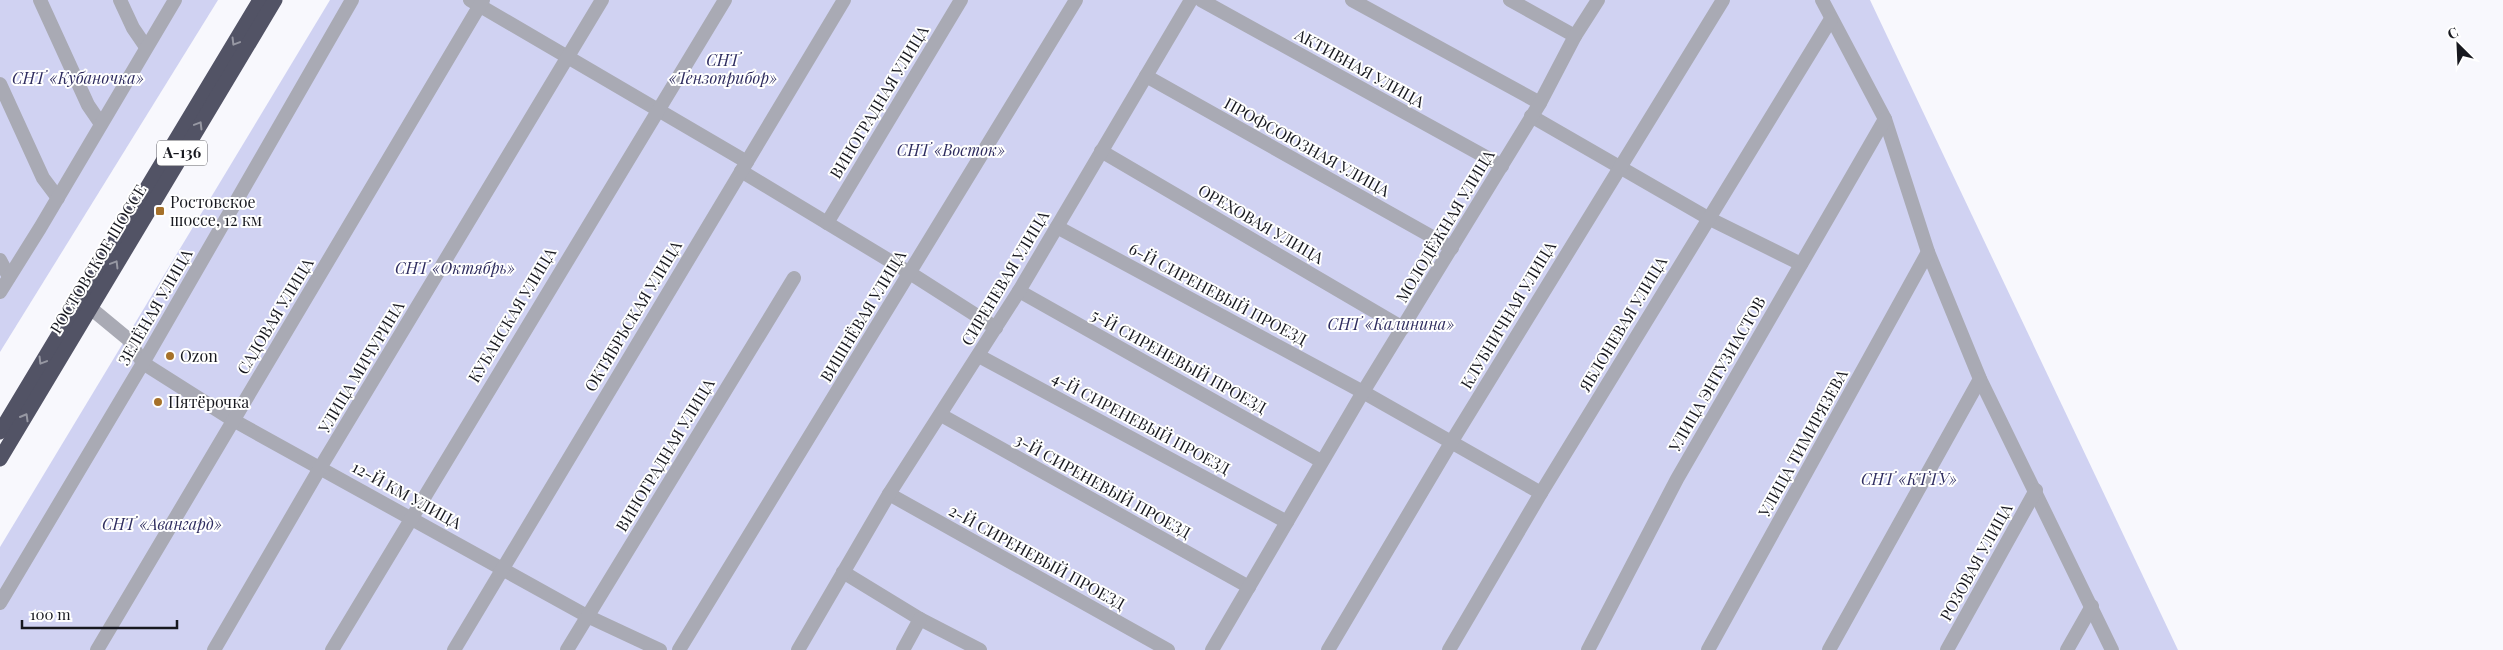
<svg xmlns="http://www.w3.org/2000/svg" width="2503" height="650" viewBox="0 0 2503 650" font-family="'Playfair Display',serif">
	<rect width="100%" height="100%" fill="#f8f8fd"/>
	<!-- green -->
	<g fill="#d0d2f2">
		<polygon points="0,0 218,0 0,352"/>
		<polygon points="330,0 1870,0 2178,650 0,650 0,547"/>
	</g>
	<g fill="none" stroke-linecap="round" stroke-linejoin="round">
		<!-- minor -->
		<g stroke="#a9aab4" stroke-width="14">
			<polyline points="40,0 88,105 101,124"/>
			<polyline points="120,0 133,28 146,47"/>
			<polyline points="470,0 747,162"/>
			<polyline points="1201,0 1502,166"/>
			<polyline points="1352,0 1540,103"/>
			<polyline points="1510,0 1575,36"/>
			<polyline points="1822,0 1885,119 1928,252 1980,379 2112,650"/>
			<polyline points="1146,76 1452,248"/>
			<polyline points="0,84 43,178 58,198"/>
			<polyline points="1531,116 1708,218 1801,264"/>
			<polyline points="1101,151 1403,328"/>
			<polyline points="741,171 910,273 996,328"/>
			<polyline points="827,223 961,0"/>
			<polyline points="1057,227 1363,392 1541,493"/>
			<polyline points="0,260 9,277"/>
			<polyline points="1019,291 1321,461"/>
			<polyline points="0,292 40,228 175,0"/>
			<polyline points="82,301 128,339 143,363 233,420 587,616 660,650"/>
			<polyline points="979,356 1287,522"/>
			<polyline points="941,415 1249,587"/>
			<polyline points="889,494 1168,650"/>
			<polyline points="843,572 920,619 980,650"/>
			<polyline points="0,603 143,363 352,0"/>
			<polyline points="97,650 483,0"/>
			<polyline points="214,650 320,468 602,0"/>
			<polyline points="332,650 725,0"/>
			<polyline points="454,650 844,0"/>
			<polyline points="567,650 794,278"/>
			<polyline points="679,650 1076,0"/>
			<polyline points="798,650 889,494 1019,291 1191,0"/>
			<polyline points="903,650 920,619"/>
			<polyline points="1212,650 1363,392 1540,103 1575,36 1598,0"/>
			<polyline points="1328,650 1452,441 1723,0"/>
			<polyline points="1449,650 1541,493 1831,19"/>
			<polyline points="1588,650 1677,479 1885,119"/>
			<polyline points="1708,650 1928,252"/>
			<polyline points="1829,650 1980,379"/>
			<polyline points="1947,650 2036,490"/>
			<polyline points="2067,650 2092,606"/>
		</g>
		<!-- highway -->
		<g stroke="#525365" stroke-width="15">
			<polyline points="0,432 260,0"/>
			<polyline points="0,459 275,0"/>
		</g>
	</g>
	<!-- one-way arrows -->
	<defs><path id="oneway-chevron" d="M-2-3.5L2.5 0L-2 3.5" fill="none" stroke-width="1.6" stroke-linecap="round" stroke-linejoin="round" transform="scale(1.25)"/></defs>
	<g stroke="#9798a3">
		<use href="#oneway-chevron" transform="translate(235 42) rotate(121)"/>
		<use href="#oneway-chevron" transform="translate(199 125) rotate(-59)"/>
		<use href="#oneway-chevron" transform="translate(115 264) rotate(-59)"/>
		<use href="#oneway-chevron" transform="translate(42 361) rotate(121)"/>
		<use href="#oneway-chevron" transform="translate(25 417) rotate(-60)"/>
	</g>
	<!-- markers -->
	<g fill="#a6712a" stroke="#fff" stroke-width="2">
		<rect x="155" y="206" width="10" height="10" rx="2.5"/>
		<circle cx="170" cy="356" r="5"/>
		<circle cx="158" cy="402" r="5"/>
	</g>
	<g text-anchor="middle" stroke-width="4" stroke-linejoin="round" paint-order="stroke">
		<!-- shield labels -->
		<rect fill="#fff" stroke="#5d5d62" stroke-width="1" x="157" y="140.5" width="50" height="25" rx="4"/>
		<g font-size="15" font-weight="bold" fill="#17181f">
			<text x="182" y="158">А-136</text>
		</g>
		<!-- park labels -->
		<g font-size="16" font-style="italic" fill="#2e2c5f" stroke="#fff">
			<text x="723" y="66">СНТ<tspan x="723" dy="18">«Тензоприбор»</tspan></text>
			<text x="78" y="84">СНТ «Кубаночка»</text>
			<text x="951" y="156">СНТ «Восток»</text>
			<text x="455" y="274">СНТ «Октябрь»</text>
			<text x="1391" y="330">СНТ «Калинина»</text>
			<text x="1909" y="485">СНТ «КТТУ»</text>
			<text x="162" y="530">СНТ «Авангард»</text>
		</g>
		<!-- street labels -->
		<g font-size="16" fill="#17181f" stroke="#fff">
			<text transform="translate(1360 68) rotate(29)" y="6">АКТИВНАЯ УЛИЦА</text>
			<text transform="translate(879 102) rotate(-59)" y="6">ВИНОГРАДНАЯ УЛИЦА</text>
			<text transform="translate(1307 147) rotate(29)" y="6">ПРОФСОЮЗНАЯ УЛИЦА</text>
			<text transform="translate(1261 224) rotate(30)" y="6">ОРЕХОВАЯ УЛИЦА</text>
			<text transform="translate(1445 226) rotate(-59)" y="6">МОЛОДЁЖНАЯ УЛИЦА</text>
			<text transform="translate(98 259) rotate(-59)" y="6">РОСТОВСКОЕ ШОССЕ</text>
			<text transform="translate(1005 278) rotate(-59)" y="6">СИРЕНЕВАЯ УЛИЦА</text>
			<text transform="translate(1218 294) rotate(28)" y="6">6-Й СИРЕНЕВЫЙ ПРОЕЗД</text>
			<text transform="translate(155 307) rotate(-60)" y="6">ЗЕЛЁНАЯ УЛИЦА</text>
			<text transform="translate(512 315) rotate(-59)" y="6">КУБАНСКАЯ УЛИЦА</text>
			<text transform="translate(1508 315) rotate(-59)" y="6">КЛУБНИЧНАЯ УЛИЦА</text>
			<text transform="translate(275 316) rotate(-59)" y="6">САДОВАЯ УЛИЦА</text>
			<text transform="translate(633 316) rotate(-59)" y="6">ОКТЯБРЬСКАЯ УЛИЦА</text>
			<text transform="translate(863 316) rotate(-59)" y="6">ВИШНЁВАЯ УЛИЦА</text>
			<text transform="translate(1623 324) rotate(-59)" y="6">ЯБЛОНЕВАЯ УЛИЦА</text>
			<text transform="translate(1179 361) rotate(29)" y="6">5-Й СИРЕНЕВЫЙ ПРОЕЗД</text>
			<text transform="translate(361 367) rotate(-59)" y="6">УЛИЦА МИЧУРИНА</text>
			<text transform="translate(1717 374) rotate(-60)" y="6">УЛИЦА ЭНТУЗИАСТОВ</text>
			<text transform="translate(1141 423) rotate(28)" y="6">4-Й СИРЕНЕВЫЙ ПРОЕЗД</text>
			<text transform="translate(1803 443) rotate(-61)" y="6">УЛИЦА ТИМИРЯЗЕВА</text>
			<text transform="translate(665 455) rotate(-59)" y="6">ВИНОГРАДНАЯ УЛИЦА</text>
			<text transform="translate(1103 486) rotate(29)" y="6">3-Й СИРЕНЕВЫЙ ПРОЕЗД</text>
			<text transform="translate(407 495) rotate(29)" y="6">12-Й КМ УЛИЦА</text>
			<text transform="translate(1037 557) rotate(29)" y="6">2-Й СИРЕНЕВЫЙ ПРОЕЗД</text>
			<text transform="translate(1976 562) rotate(-61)" y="6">РОЗОВАЯ УЛИЦА</text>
		</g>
		<!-- poi labels -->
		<g font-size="16" fill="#17181f" stroke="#fff" text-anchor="start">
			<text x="170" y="208">Ростовское<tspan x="170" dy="18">шоссе, 12 км</tspan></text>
			<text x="180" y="362">Ozon</text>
			<text x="168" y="408">Пятёрочка</text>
		</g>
	</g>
	<!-- north arrow -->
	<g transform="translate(2458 45) rotate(336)" stroke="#ffffff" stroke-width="4" paint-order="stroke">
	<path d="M0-4L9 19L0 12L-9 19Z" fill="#17181f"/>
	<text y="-8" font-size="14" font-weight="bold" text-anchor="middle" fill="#17181f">С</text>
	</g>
	<!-- scale -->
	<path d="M22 620v8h155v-8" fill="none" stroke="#17181f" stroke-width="2.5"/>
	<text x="30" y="620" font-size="15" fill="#17181f" stroke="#ffffff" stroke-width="4" paint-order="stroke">100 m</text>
</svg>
